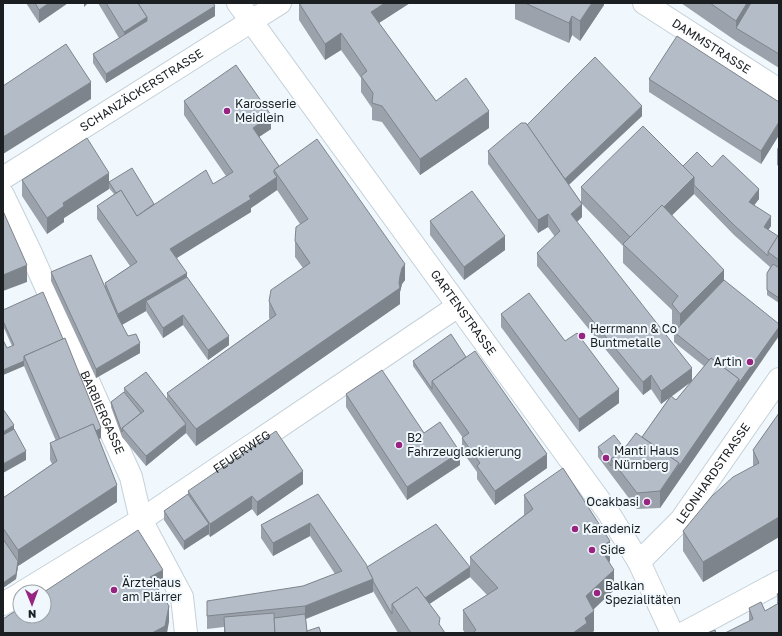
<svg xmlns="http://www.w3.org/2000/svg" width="782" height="636" viewBox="0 0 782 636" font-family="'Golos Text',sans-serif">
	<rect width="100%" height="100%" fill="#f0f8fd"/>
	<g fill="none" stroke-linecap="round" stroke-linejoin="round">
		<defs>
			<g id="street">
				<path id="s1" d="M238 3 608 512 639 562 672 633"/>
				<path id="s2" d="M644 3 779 90"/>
				<path id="s3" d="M3 178 280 3"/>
				<path id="s4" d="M3 195 30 251 131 477 141 520 182 597 186 633"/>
				<path id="s5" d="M639 562 681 520 779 379"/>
				<path id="s6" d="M23 592 141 520 458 306"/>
				<polyline points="3,604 20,594"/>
				<polyline points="684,633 779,582"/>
			</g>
		</defs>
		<!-- street casing -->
		<use href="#street" stroke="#c5d1d9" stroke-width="24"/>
		<!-- street -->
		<use href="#street" stroke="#fff" stroke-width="22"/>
	</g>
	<!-- wall -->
	<g fill="#9ba2ab" fill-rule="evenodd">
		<polygon points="26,3 68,3 39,23"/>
		<polygon points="98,3 213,3 215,16 106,83 93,63 93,54 119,38"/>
		<polygon points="299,3 410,3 379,23 436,101 489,128 420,175 382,122 372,120 372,108 361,92 361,78 341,50 325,60 299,20"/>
		<polygon points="515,3 604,3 604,5 580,41 572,35 569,43 515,19"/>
		<polygon points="681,3 779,3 779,68 736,41"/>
		<polygon points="649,79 779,102 779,135 761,164 649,92"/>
		<polygon points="184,101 271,129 259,137 279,166 405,280 402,284 400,292 400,304 196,446 186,433 146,466 122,437 111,407 111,402 124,392 124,388 167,399 167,393 270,319 269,318 269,301 303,268 295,257 295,241 300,224 277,190 251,208 251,212 177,258 187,277 229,345 208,360 183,325 163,338 146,311 122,325 128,336 140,353 96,378 51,281 51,272 105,287 105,283 130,266 97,219 97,206 114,194 109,188 109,189 64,218 64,222 47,234 22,196 22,180 109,182 154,204 213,184 226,176 184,115"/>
		<path d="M642 116 569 185 581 202V187L683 166 712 167 759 199 754 205 771 226 768 230 778 236 779 234V303L767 295V273L770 267 734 235 694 194 672 215 724 280 739 392 660 508 637 509 598 457V447L624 448 642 437 669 398 661 404 651 389 643 395 537 266V253L555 237 548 227 538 233 488 164V151L527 125ZM582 204 623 246V263L672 310V324L676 329 674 332V342L704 366 692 381 577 222 582 217ZM691 382 676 400 671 397Z"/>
		<polygon points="779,146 779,166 777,165 777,149"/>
		<polygon points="430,221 505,250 464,280 430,235"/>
		<polygon points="3,310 101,438 99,439 117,502 18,566 16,579 3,588 3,498 52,464 50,460 50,443 56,441 24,366 3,375 3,340 7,348 12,346 3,326"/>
		<polygon points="501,314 565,341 619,403 579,432 501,327"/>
		<polygon points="466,357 547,468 495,505 477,479 477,472 462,451 462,438 463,438 413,366 413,361"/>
		<polygon points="346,394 424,433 460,465 407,500 346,407"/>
		<polygon points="779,413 779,537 703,582 683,551 683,531 753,466 753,450"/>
		<polygon points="303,484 257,516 252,509 210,537 208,534 184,550 164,520 164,511 188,494 188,491"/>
		<polygon points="318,494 367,567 470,567 470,557 524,515 524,495 610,561 609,562 614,590 593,610 594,631 591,633 465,633 463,630 463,610 487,595 470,577 429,604 440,626 445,633 398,633 373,591 373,592 306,619 307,631 321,633 224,633 224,627 207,629 207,614 303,586 335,574 310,536 273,556 261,538 261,525"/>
		<polygon points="779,593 779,633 749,621 749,608 765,611 777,604 777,594"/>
	</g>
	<!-- shaded-wall -->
	<g fill="#7e848b">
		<polygon points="49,3 68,3 39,23 39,10"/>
		<polygon points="84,3 88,3 84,7"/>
		<polygon points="385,3 410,3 371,28 371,12"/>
		<polygon points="592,3 604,3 604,5 580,41 580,21"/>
		<polygon points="747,3 759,3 736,28 736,21"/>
		<polygon points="215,6 215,16 106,83 106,74"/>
		<polygon points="572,16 572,35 569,43 569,23"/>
		<polygon points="147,17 147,30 124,45 124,32"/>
		<polygon points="341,33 341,50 325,60 325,44"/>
		<polygon points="91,82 91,99 3,154 3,137"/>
		<polygon points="642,106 642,116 563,190 563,181"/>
		<polygon points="489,111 489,128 420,175 420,159"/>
		<polygon points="271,115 271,129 253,141 253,128"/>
		<polygon points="779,122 779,135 761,164 761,151"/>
		<polygon points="109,173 109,189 64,218 64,222 47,234 47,218 63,203"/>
		<polygon points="277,177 277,190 251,208 251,212 170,262 170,249 249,196"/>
		<polygon points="694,177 694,194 633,253 632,238"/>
		<polygon points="759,189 759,199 749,212 749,202"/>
		<polygon points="582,204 582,217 571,227 571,214"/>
		<polygon points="548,214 548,227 538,233 538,220"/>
		<polygon points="771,216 771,226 764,236 764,227"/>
		<polygon points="505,236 505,250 464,280 464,267"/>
		<polygon points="405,264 405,280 402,284 400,292 400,304 196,446 196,429 402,268"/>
		<polygon points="27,265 27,282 3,291 3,275"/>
		<polygon points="724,270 724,290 680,334 680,314"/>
		<polygon points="187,273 187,286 146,301 146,311 118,327 118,314"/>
		<polygon points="183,315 183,325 163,338 163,328"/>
		<polygon points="779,327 779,336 660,508 660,491 739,379"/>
		<polygon points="229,336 229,345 208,360 208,350"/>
		<polygon points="140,343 140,353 96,378 96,369"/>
		<polygon points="24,361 24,366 3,375 3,370"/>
		<polygon points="692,368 692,381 661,404 661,391"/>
		<polygon points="651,375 651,389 643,395 643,382"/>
		<polygon points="619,389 619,403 579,432 579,419"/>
		<polygon points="186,424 186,433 146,466 146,456"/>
		<polygon points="14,425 14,439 3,445 3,432"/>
		<polygon points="101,428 101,438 62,454 62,445"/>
		<polygon points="26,451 26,460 3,473 3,464"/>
		<polygon points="460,452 460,465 407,500 407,487"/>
		<polygon points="547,454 547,468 495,505 495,491"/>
		<polygon points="303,471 303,484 257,516 257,502"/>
		<polygon points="117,485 117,502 18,566 16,579 3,588 3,583 18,561 18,550"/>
		<polygon points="252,496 252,509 210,537 210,524"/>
		<polygon points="779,517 779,537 703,582 703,562"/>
		<polygon points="310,523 310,536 273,556 273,543"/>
		<polygon points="209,524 209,534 184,550 184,541"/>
		<polygon points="610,541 610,561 600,568 600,548"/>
		<polygon points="470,567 470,577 419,611 419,601"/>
		<polygon points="163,570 163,586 150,594 150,577"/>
		<polygon points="614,570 614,590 586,616 586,596"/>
		<polygon points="373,579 373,592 305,619 305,606"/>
		<polygon points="169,606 169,622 167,633 152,633"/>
		<polygon points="594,611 594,631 591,633 573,633 585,618"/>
	</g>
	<!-- building -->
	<g fill="#b4bcc7" stroke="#7e848b">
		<polygon points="35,3 49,3 39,10"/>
		<polygon points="106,3 138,3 147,17 124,32"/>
		<polygon points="138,3 213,3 215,6 106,74 93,54 147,21 147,17"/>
		<polygon points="299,3 385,3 371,12 436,101 466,78 489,111 420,159 382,106 372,103 373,93 361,76 367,71 341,33 325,44"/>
		<polygon points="525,3 592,3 580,21 572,16 569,23"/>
		<polygon points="710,3 747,3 736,21"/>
		<polygon points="751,3 779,3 779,54 736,28"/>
		<polygon points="677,36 779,102 779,122 761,151 649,79"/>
		<polygon points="66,44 91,82 3,137 3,86"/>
		<polygon points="595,57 642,106 565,179 527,125"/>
		<polygon points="236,65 271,115 253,128 279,166 274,170 274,173 277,177 249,196 251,199 170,249 187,273 118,314 105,283 137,262 97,206 121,190 137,216 206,170 213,184 233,172 184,101"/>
		<polygon points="521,123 526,123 582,204 571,214 692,368 661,391 651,375 643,382 537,253 560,231 548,214 538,220 488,151"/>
		<polygon points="643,126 694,177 664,207 662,205 630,237 581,187"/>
		<polygon points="87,138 109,173 63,203 64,206 47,218 22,180"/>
		<polygon points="317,139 405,264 402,268 400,276 399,283 400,288 196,429 167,393 276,315 269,301 271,290 310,263 295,241 296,227 308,219 274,170"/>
		<polygon points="697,152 712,167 723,155 759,189 749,202 771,216 764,227 778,236 768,252 768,256 734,225 694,185 694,177 683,166"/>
		<polygon points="132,168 154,204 137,216 121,190 116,193 109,182"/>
		<polygon points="472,191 505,236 464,267 430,221"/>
		<polygon points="662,205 724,270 680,314 672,304 678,296 623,244"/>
		<polygon points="3,211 27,265 3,275"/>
		<polygon points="779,234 779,260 768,252"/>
		<polygon points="91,255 118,317 128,336 136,334 140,343 96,369 51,272"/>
		<polygon points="773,264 779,268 779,298 767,290 767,273"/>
		<polygon points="187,277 229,336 208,350 183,315 163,328 146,301"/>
		<polygon points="724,280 779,324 779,327 739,383 739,379 711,358 709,360 674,332"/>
		<polygon points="43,292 63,339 24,356 24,361 3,370 3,340 7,348 14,345 3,321 3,310"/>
		<polygon points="529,293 565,341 577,333 619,389 579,419 501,314"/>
		<polygon points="451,334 466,357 432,381 432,389 413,361"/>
		<polygon points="65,338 101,428 96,431 93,424 60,439 24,356"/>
		<polygon points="475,351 547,454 495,491 477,466 480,463 462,438 469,433 432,381"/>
		<polygon points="711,358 739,379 679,466 679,463 642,437 671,396 676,400"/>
		<polygon points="382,370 424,433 440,422 460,452 407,487 346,394"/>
		<polygon points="146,372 186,424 146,456 122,428 144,411 124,388"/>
		<polygon points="124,392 141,413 122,428 122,432 111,402"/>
		<polygon points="3,409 14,425 3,432"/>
		<polygon points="779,413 779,517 703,562 683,531 712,496 733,477 759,463 753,450"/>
		<polygon points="93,424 117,485 18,550 3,528 3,498 57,461 50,443"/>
		<polygon points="14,429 26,451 3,464 3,435"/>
		<polygon points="276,431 303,471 257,502 252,496 210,524 188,491"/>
		<polygon points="636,433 679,463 660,491 637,493 611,459 627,445"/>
		<polygon points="614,435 624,448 611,459 611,466 598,447"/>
		<polygon points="563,468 610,541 600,548 614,570 586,596 594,611 585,618 587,623 573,633 473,633 476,630 463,610 498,588 470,557 533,509 524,495"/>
		<polygon points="188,494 209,524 184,541 164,511"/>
		<polygon points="318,494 366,564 373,579 305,606 207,616 207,601 303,586 342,571 310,523 273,543 261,525"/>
		<polygon points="436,524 470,567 425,598 417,587 392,604 392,614 373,581 373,579 367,567"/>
		<polygon points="138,530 163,570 150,577 169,606 165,626 152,633 3,633 3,619 20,608 20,616 44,616 44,592"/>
		<polygon points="3,539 18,561 16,574 3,583"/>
		<polygon points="417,587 440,618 439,624 445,633 411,633 392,604"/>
		<polygon points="779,593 779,598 777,594"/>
		<polygon points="761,602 765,611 779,603 779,633 725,633 753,619 749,608"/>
		<polygon points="274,613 275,633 225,633 224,617"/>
		<polygon points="305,614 307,631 307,633 275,633 274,618"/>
		<polygon points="319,627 321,633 307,633 307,631"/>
		<polygon points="715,630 716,633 707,633"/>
	</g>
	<!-- markers -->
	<g fill="#982481" stroke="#f0f8fd" stroke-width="1.5">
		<circle cx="227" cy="111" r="4"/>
		<circle cx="582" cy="336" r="4"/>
		<circle cx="750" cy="362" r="4"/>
		<circle cx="399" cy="445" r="4"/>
		<circle cx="606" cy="458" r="4"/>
		<circle cx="647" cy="502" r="4"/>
		<circle cx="575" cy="529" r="4"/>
		<circle cx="592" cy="550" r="4"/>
		<circle cx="114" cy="590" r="4"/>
		<circle cx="597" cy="593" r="4"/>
	</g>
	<g text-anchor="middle" stroke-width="4" stroke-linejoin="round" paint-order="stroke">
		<!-- street labels -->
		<g font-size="12" fill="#1b1f22" stroke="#f0f8fd">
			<text dy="4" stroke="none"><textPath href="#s2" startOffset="80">DAMMSTRASSE</textPath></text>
			<text dy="4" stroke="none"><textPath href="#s3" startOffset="164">SCHANZÄCKERSTRASSE</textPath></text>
			<text dy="4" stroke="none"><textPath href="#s1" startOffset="383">GARTENSTRASSE</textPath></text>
			<text dy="4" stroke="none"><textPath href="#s4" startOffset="239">BARBIERGASSE</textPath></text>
			<text dy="4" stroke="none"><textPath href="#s6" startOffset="260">FEUERWEG</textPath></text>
			<text dy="4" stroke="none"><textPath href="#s5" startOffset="116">LEONHARDSTRASSE</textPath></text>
		</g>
		<!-- poi labels -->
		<g font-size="12" fill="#1b1f22" stroke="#f0f8fd" text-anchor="start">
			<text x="235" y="108">Karosserie<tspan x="235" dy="14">Meidlein</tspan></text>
			<text x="590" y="333">Herrmann &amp; Co<tspan x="590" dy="14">Buntmetalle</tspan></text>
			<text x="742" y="366" text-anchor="end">Artin</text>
			<text x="407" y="442">B2<tspan x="407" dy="14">Fahrzeuglackierung</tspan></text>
			<text x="614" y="455">Manti Haus<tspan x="614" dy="14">Nürnberg</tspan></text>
			<text x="639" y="506" text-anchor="end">Ocakbasi</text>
			<text x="583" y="533">Karadeniz</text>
			<text x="600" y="554">Side</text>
			<text x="122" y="587">Ärztehaus<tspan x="122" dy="14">am Plärrer</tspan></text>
			<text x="605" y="590">Balkan<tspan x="605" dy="14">Spezialitäten</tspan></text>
		</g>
	</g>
	<!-- border -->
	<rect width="782" height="636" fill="none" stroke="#1b1f22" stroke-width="8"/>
	<!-- north arrow -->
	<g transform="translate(32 604) rotate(179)"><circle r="19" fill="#f0f8fd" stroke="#9ba1a5"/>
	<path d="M0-3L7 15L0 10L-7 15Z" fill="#982481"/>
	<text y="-6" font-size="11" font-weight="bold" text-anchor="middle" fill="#1b1f22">N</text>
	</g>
</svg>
